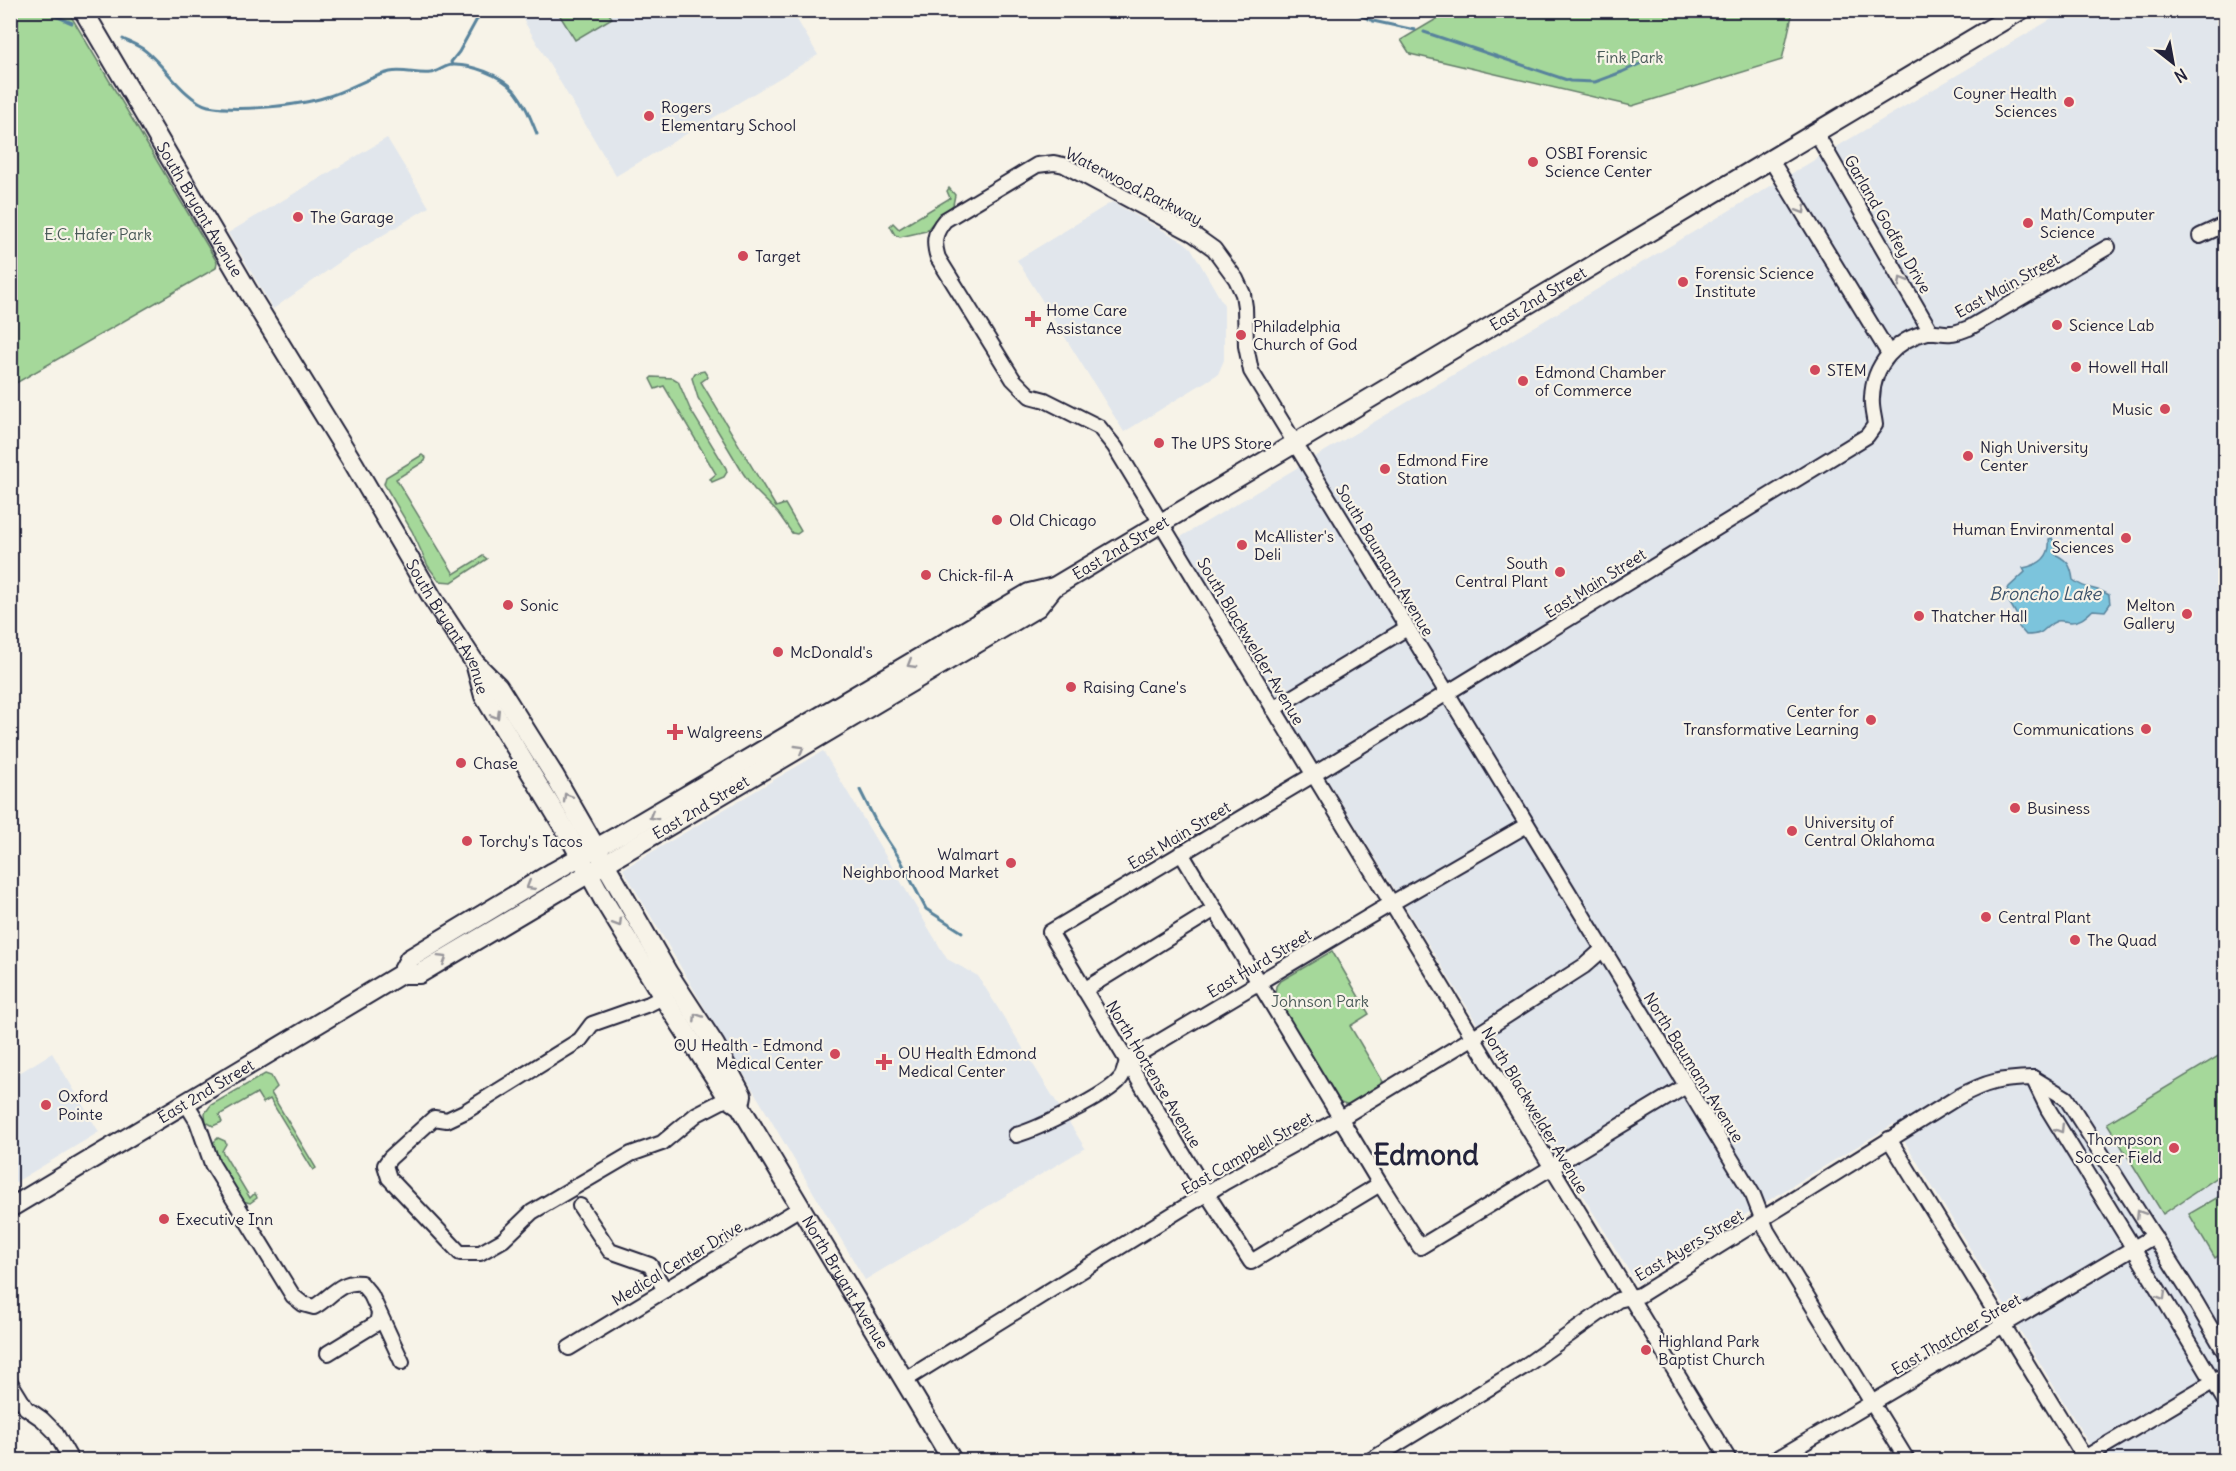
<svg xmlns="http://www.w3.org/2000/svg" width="2236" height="1471" viewBox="0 0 2236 1471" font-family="Delius,sans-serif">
	<rect width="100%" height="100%" fill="#f7f3e8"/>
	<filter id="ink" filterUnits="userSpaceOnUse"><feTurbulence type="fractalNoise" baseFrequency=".0167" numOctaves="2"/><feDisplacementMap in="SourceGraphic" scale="12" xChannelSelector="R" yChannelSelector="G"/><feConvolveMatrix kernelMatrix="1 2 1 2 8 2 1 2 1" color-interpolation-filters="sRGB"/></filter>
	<g filter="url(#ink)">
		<!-- built -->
		<g fill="#e1e6ec">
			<polygon points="518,11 792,11 818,55 616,176"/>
			<polygon points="2065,11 2210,11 2226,36 2225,1460 2099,1460 1894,1124 1733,1222 1637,1284 1179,538"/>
			<polygon points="387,138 429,207 347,257 273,309 228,233"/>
			<polygon points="1112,202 1184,242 1191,248 1224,305 1224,360 1218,374 1124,432 1017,260"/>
			<polygon points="823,751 947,959 978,976 1085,1148 865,1280 623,869"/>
			<polygon points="52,1053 99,1132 11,1185 11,1078"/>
		</g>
		<!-- green -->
		<g fill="#a5d89a" stroke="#647d6a" stroke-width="1.5">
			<polygon points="11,10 68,11 217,262 216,268 11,386"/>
			<polygon points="557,11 607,11 612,18 575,40"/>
			<polygon points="1450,11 1450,10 1793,11 1782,60 1632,106 1410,54 1401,40"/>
			<polygon points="949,188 955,195 953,205 938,217 926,231 900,237 895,235 890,226 893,223 899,229 950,198 947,191"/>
			<polygon points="704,371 708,377 701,382 776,507 785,504 801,531 797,534 792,533 778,513 754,489 743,473 698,398 692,378 695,373"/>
			<polygon points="652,377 673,378 678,381 690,409 726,468 727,472 724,477 712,482 710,479 716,474 664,386 655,389 650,379"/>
			<polygon points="422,455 426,458 425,461 396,479 454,574 483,556 487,559 452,582 439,581 428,566 412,531 384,484 386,477"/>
			<polygon points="1332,951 1369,1014 1350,1026 1385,1085 1349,1105 1338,1101 1275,994 1276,986 1279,982"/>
			<polygon points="2225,1052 2225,1172 2163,1214 2107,1123"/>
			<polygon points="265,1074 271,1076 277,1087 271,1093 316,1168 313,1170 270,1099 263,1103 257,1093 219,1115 222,1122 213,1126 206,1122 205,1113 211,1105"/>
			<polygon points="218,1138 225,1141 226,1144 222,1151 250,1198 254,1194 256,1195 257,1198 250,1203 243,1201 217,1158 213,1143"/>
			<polygon points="2225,1193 2225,1252 2215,1258 2189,1214"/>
		</g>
		<!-- water -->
		<path fill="#7cc4dc" stroke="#58839c" stroke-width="1.5" d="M2052 538 2056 546 2055 554C2068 561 2071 565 2073 580 2087 591 2094 586 2109 595L2110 604 2105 611 2093 610C2086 616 2081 622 2071 622 2066 622 2062 620 2057 621 2042 626 2048 635 2026 635L2019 627 2018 617 2005 595 2009 587 2025 572 2023 568C2040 565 2051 557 2049 539Z"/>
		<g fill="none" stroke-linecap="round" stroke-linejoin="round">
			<!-- stream -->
			<g stroke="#58839c" stroke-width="3">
				<polyline points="42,10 72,23"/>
				<polyline points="1349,10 1373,21 1415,30"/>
				<polyline points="1424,32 1570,81 1595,82 1622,72 1655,57"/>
				<path d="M123 39C129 42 137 45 143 49 162 62 186 101 208 106 237 112 298 106 326 97 348 91 368 77 390 72 404 69 417 75 431 73 438 72 445 65 452 65 471 64 501 75 514 90 525 103 531 119 537 134"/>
				<polyline points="452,65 451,62 459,52 482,10"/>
				<polyline points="860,790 878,826 900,859 926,909 962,932"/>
			</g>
			<defs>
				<g id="minor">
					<polyline points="1816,133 1931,332"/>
					<polyline points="1771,160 1888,352"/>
					<polyline points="2200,236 2226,224"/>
					<polyline points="1273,709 1407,628"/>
					<polyline points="1181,853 1380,1184 1420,1247 1686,1086"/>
					<polyline points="1084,990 1215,909"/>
					<polyline points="663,997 649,1004 592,1024 580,1040 466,1111 447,1120 434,1118 390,1158 385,1165 389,1178 460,1253 480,1253 503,1240 532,1212 631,1154 662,1143 697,1114 728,1098"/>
					<polyline points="2033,1078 2048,1109 2134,1249 2226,1403"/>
					<polyline points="2033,1078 2066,1098 2195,1301 2226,1354"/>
					<path d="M186 1103 197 1121 212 1164 293 1296 303 1304 314 1307C330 1298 341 1280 361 1283L371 1295 402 1362"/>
					<path d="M1016 1135C1036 1130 1108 1095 1120 1079 1124 1075 1125 1066 1127 1061L1392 903 1527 825"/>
					<polyline points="1889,1139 2086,1460"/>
					<path d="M1380 1184 1251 1262 1207 1194 1050 932 1313 775 1867 436 1875 425C1874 416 1871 407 1872 398 1873 365 1896 339 1928 332 1936 331 1944 334 1951 333 1957 333 1963 330 1969 328L2108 247"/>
					<polyline points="580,1206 610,1251 650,1265 665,1290"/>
					<polyline points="569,1348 802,1207"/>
					<polyline points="328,1353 377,1323 379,1314"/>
					<polyline points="905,1380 1225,1182 1341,1118 1472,1038 1584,966 1602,950"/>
					<polyline points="10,1382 26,1408 42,1419 55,1432 71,1460"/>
					<path d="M1371 1460 1525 1366 1618 1300 1640 1295 1958 1097C1988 1081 2000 1079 2033 1078"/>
					<path d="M1729 1460 1115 447 1099 427 1045 400 1030 396 1013 379 938 258C933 242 934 233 945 220L1037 165 1054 163 1064 165 1193 234 1214 249 1236 279 1243 294 1245 307 1246 346 1251 371 1753 1195 1767 1231 1907 1460"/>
					<polyline points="1775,1460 2154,1236"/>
					<polyline points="2081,1460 2226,1374"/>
				</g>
				<g id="major">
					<path id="s1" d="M83 10 255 303 354 464 433 599 475 663 484 696 568 834 603 899 663 997 728 1098 740 1106 952 1460"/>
					<polyline points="477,665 498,686 554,775 668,973 715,1045 742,1095 740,1106"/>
					<path id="s2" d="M401 974 409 959 553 872 621 834 1029 593 1054 587 2021 10"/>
					<path id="s3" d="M10 1208 401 974H419L1038 607 1054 587"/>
				</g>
			</defs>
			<!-- minor casing -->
			<use href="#minor" stroke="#22223b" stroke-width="18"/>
			<!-- major casing -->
			<use href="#major" stroke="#22223b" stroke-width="22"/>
			<!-- minor -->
			<use href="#minor" stroke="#f7f3e8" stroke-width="14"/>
			<!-- major -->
			<use href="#major" stroke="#f7f3e8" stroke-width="18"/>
		</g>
		<!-- one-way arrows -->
		<defs><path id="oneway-chevron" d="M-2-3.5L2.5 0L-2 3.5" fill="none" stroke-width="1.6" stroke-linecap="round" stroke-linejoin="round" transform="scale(1.5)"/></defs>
		<g stroke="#97959a">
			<use href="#oneway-chevron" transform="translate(1802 210) rotate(58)"/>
			<use href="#oneway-chevron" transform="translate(1902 281) rotate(-120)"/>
			<use href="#oneway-chevron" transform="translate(911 664) rotate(149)"/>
			<use href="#oneway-chevron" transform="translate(496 715) rotate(58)"/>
			<use href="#oneway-chevron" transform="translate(800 749) rotate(-31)"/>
			<use href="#oneway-chevron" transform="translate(567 797) rotate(-121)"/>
			<use href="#oneway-chevron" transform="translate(653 816) rotate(149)"/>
			<use href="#oneway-chevron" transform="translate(530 886) rotate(149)"/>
			<use href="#oneway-chevron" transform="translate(618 923) rotate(59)"/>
			<use href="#oneway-chevron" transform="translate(443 959) rotate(-32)"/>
			<use href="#oneway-chevron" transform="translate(697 1017) rotate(-123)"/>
			<use href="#oneway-chevron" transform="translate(2060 1129) rotate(58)"/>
			<use href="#oneway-chevron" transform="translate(2140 1214) rotate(-122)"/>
			<use href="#oneway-chevron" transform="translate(2162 1296) rotate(59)"/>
		</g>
	</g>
	<!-- markers -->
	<g fill="#d1495b" stroke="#f7f3e8" stroke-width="2">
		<circle cx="2069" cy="102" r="6"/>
		<circle cx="649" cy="116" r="6"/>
		<circle cx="1533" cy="162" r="6"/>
		<circle cx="298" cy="217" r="6"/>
		<circle cx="2028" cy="223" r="6"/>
		<circle cx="743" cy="256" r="6"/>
		<circle cx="1683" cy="282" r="6"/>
		<path d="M1030 310h6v6h6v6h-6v6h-6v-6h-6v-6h6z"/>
		<circle cx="2057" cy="325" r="6"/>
		<circle cx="1241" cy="335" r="6"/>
		<circle cx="2076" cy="367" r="6"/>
		<circle cx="1815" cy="370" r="6"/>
		<circle cx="1523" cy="381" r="6"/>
		<circle cx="2165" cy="409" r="6"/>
		<circle cx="1159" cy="443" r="6"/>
		<circle cx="1968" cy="456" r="6"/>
		<circle cx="1385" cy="469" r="6"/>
		<circle cx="997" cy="520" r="6"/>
		<circle cx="2126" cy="538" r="6"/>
		<circle cx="1242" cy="545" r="6"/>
		<circle cx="1560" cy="572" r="6"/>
		<circle cx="926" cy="575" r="6"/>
		<circle cx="508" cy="605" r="6"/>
		<circle cx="2187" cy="614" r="6"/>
		<circle cx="1919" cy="616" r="6"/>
		<circle cx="778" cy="652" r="6"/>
		<circle cx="1071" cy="687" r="6"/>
		<circle cx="1871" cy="720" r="6"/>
		<circle cx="2146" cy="729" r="6"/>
		<path d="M672 723h6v6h6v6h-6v6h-6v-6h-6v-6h6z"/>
		<circle cx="461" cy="763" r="6"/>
		<circle cx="2015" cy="808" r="6"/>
		<circle cx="1792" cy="831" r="6"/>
		<circle cx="467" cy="841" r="6"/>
		<circle cx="1011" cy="863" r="6"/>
		<circle cx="1986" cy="917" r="6"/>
		<circle cx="2075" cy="940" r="6"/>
		<circle cx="835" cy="1054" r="6"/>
		<path d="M881 1053h6v6h6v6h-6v6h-6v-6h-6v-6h6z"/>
		<circle cx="46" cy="1105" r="6"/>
		<circle cx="2174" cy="1148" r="6"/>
		<circle cx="164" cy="1219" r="6"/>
		<circle cx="1646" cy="1350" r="6"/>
	</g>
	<g text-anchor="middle" stroke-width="4.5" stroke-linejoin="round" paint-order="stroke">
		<!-- park labels -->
		<g font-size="16" fill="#495958" stroke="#f7f3e8">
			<text x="1630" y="63">Fink Park</text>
			<text x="98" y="240">E.C. Hafer Park</text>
			<text x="1320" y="1007">Johnson Park</text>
		</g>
		<!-- poi labels -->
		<g font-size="16" fill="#22223b" stroke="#f7f3e8" text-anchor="start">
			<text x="2057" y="99" text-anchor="end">Coyner Health<tspan x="2057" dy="18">Sciences</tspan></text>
			<text x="661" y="113">Rogers<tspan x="661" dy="18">Elementary School</tspan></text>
			<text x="1545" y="159">OSBI Forensic<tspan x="1545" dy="18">Science Center</tspan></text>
			<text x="2040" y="220">Math/Computer<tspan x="2040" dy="18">Science</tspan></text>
			<text x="310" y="223">The Garage</text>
			<text x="755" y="262">Target</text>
			<text x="1695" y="279">Forensic Science<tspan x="1695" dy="18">Institute</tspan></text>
			<text x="1046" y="316">Home Care<tspan x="1046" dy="18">Assistance</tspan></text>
			<text x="2069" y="331">Science Lab</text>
			<text x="1253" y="332">Philadelphia<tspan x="1253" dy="18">Church of God</tspan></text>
			<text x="2088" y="373">Howell Hall</text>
			<text x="1827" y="376">STEM</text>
			<text x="1535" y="378">Edmond Chamber<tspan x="1535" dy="18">of Commerce</tspan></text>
			<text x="2153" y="415" text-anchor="end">Music</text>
			<text x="1171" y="449">The UPS Store</text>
			<text x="1980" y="453">Nigh University<tspan x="1980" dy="18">Center</tspan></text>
			<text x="1397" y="466">Edmond Fire<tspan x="1397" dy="18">Station</tspan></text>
			<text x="1009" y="526">Old Chicago</text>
			<text x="2114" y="535" text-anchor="end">Human Environmental<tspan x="2114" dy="18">Sciences</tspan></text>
			<text x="1254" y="542">McAllister's<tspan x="1254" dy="18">Deli</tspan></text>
			<text x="1548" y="569" text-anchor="end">South<tspan x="1548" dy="18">Central Plant</tspan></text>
			<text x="938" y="581">Chick-fil-A</text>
			<text x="520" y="611">Sonic</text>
			<text x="2175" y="611" text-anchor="end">Melton<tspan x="2175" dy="18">Gallery</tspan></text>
			<text x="1931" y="622">Thatcher Hall</text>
			<text x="790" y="658">McDonald's</text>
			<text x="1083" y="693">Raising Cane's</text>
			<text x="1859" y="717" text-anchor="end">Center for<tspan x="1859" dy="18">Transformative Learning</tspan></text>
			<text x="2134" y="735" text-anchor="end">Communications</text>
			<text x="687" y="738">Walgreens</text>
			<text x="473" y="769">Chase</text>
			<text x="2027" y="814">Business</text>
			<text x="1804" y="828">University of<tspan x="1804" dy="18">Central Oklahoma</tspan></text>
			<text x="479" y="847">Torchy's Tacos</text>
			<text x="999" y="860" text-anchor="end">Walmart<tspan x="999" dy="18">Neighborhood Market</tspan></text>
			<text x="1998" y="923">Central Plant</text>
			<text x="2087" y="946">The Quad</text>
			<text x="823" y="1051" text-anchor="end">OU Health - Edmond<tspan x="823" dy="18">Medical Center</tspan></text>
			<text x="898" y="1059">OU Health Edmond<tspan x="898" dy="18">Medical Center</tspan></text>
			<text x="58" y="1102">Oxford<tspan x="58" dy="18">Pointe</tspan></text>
			<text x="2162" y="1145" text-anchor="end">Thompson<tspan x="2162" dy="18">Soccer Field</tspan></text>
			<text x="176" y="1225">Executive Inn</text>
			<text x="1658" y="1347">Highland Park<tspan x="1658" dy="18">Baptist Church</tspan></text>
		</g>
		<!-- street labels -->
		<g font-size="16" fill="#22223b" stroke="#f7f3e8">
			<text transform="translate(1134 186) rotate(27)" y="6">Waterwood Parkway</text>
			<text dy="6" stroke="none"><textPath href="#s1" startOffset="231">South Bryant Avenue</textPath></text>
			<text transform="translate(1888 224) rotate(60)" y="6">Garland Godfey Drive</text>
			<text transform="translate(2007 285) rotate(-29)" y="6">East Main Street</text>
			<text dy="6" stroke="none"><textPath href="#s2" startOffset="1326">East 2nd Street</textPath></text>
			<text dy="6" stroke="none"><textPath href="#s2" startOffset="840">East 2nd Street</textPath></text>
			<text transform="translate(1385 560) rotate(59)" y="6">South Baumann Avenue</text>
			<text transform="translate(1595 583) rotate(-32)" y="6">East Main Street</text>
			<text dy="6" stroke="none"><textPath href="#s1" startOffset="717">South Bryant Avenue</textPath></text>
			<text transform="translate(1251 641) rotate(59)" y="6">South Blackwelder Avenue</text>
			<text dy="6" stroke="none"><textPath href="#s3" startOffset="801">East 2nd Street</textPath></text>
			<text transform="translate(1179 835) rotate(-31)" y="6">East Main Street</text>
			<text transform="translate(1259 963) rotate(-31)" y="6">East Hurd Street</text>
			<text transform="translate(1694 1067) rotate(58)" y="6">North Baumann Avenue</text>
			<text transform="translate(1154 1074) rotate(59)" y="6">North Hortense Avenue</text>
			<text dy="6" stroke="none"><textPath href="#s3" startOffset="228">East 2nd Street</textPath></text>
			<text transform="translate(1535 1110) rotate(59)" y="6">North Blackwelder Avenue</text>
			<text transform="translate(1247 1153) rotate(-30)" y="6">East Campbell Street</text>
			<text transform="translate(1689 1245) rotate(-31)" y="6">East Ayers Street</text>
			<text transform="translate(677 1263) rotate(-31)" y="6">Medical Center Drive</text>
			<text dy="6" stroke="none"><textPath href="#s1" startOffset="1486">North Bryant Avenue</textPath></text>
			<text transform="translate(1956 1334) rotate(-30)" y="6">East Thatcher Street</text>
		</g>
		<!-- water labels -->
		<g font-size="18" font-style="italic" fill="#3d536b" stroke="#f7f3e8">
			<text x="2045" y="600">Broncho Lake</text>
		</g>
		<!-- town labels -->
		<g font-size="28" font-weight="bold" fill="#22223b" stroke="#f7f3e8">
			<text x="1426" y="1165">Edmond</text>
		</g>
	</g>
	<!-- margin -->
	<rect width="2236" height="1471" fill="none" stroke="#f7f3e8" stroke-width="36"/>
	<rect x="18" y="18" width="2200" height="1435" fill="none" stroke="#22223b" stroke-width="2" filter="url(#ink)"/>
	<!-- north arrow -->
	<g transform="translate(2173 63) rotate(149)" stroke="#f7f3e8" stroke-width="4.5" paint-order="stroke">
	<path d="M0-4.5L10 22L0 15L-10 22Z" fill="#22223b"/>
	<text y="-9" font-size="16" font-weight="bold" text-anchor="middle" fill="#22223b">N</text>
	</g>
</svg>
